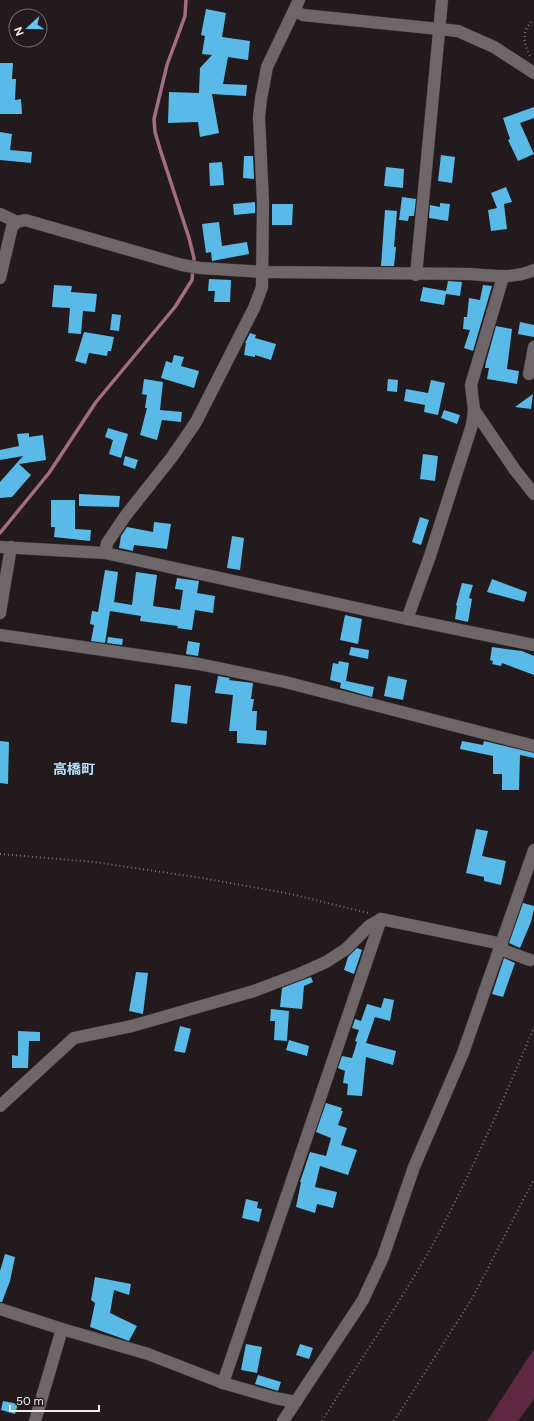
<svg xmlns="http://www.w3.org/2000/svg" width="534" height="1421" viewBox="0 0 534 1421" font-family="Figtree,'Noto Sans JP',sans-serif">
	<rect width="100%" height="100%" fill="#221a1d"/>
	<!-- green -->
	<polygon fill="#5f2841" points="534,1349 534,1399 518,1421 487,1421"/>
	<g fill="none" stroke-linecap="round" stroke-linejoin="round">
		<!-- stream -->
		<polyline stroke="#a36c85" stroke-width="3.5" points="0,533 49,473 96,402 175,307 192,280 194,258 189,238 160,149 155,132 154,119 167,65 185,16 186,0"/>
	</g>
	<!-- building -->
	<g fill="#59bae8">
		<polygon points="206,9 226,13 222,37 250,41 248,60 228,57 223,84 247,85 246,96 212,94 219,133 200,137 198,122 168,123 169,92 199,93 200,68 212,55 202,54 205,36 201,35"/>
		<polygon points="0,63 13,63 12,79 16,79 15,100 21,99 22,114 0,114"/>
		<polygon points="534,107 534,118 520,123 534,154 518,161 508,140 510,139 503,118"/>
		<polygon points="0,132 12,134 10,150 32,152 31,163 0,160"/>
		<polygon points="441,155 455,157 452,183 438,181"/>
		<polygon points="244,156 253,156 254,179 243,178"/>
		<polygon points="222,162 224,185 210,186 209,163"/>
		<polygon points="386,167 404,169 403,188 384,186"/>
		<polygon points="506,187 512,202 504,204 507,229 491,231 488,210 497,208 491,193"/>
		<polygon points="402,197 416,199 414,216 409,216 408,221 399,220"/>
		<polygon points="255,202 255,213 234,215 233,204"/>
		<polygon points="440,203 450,204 448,221 429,218 430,205 440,207"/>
		<polygon points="272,204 293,204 292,225 272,225"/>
		<polygon points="385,210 397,211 394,247 396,247 394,266 381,266"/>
		<polygon points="219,222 222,246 247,242 249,254 212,261 211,252 206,253 202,224"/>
		<polygon points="209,279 231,280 230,302 214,302 215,291 208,291"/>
		<polygon points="448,281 462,282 460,296 446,294 444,305 420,301 423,287 446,291"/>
		<polygon points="54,285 72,286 71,292 97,294 95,312 83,311 81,334 68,333 70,308 52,307"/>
		<polygon points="483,285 492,286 473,351 464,348 470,330 463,329 464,317 467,317 469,298 480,300"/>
		<polygon points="112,314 121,315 119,331 110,330"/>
		<polygon points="520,322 534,325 534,337 518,334"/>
		<polygon points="496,326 512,329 507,369 519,371 517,384 487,379 489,368 485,368 486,362"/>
		<polygon points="84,332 114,337 111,351 108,351 107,356 89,353 86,364 75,361"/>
		<polygon points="250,333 256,335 255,338 276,344 271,360 255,355 255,357 244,355 246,343 245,343"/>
		<polygon points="174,355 184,357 181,366 199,371 194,388 161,378 166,361 172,363"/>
		<polygon points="144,379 163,382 160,410 182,412 181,422 162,420 157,440 140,435 147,408 145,408 147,395 142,394"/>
		<polygon points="388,379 398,380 397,392 387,391"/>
		<polygon points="431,380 445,383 438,415 424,412 425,405 404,401 406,389 428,393"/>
		<polygon points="533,394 531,409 515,407"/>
		<polygon points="444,410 460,415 457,424 441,418"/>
		<polygon points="108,428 128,434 121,458 109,454 113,440 105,437"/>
		<polygon points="29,433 29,437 43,435 46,460 19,464 31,475 12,497 0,498 0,482 23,456 0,460 0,450 19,446 17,434"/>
		<polygon points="423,454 438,456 435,481 420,479"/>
		<polygon points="125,456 138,460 135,469 123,465"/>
		<polygon points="79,494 120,496 119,507 79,506"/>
		<polygon points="51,500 75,500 75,529 91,530 90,541 54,537 55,527 51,527"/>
		<polygon points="420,517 429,520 421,545 412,542"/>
		<polygon points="154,522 171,524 167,549 134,545 133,551 119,548 121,536 127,527 153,532"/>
		<polygon points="232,536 244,538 240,570 227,568"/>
		<polygon points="105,570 118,572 114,602 132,605 136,572 157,575 153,606 180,610 183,590 175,589 177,578 199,581 197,593 215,596 213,613 195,610 192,630 177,628 178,626 140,621 141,616 110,611 105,643 91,641 94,625 90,624 92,611 98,612"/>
		<polygon points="492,579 527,592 524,602 487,592"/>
		<polygon points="462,583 473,585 469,598 472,599 468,622 455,619 457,606 456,605"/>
		<polygon points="345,615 362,619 358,644 340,640"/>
		<polygon points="108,637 123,639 122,645 107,643"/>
		<polygon points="188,641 200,643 198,656 186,654"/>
		<polygon points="351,647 369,650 368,659 349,655"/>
		<polygon points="492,647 522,651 534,656 534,675 502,663 501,666 492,664 493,661 490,660"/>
		<polygon points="339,661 349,663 346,681 374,687 372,697 340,688 341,683 330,680 333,663 338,664"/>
		<polygon points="218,676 230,678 229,680 253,683 251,699 254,699 252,711 257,711 256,730 267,731 266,745 237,743 237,731 229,731 233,695 215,693"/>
		<polygon points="388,676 407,680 403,700 384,696"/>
		<polygon points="175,684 191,686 187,724 171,722"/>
		<polygon points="0,741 9,742 8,784 0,783"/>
		<polygon points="462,741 483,745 484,741 534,753 534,758 520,755 519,790 502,790 502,774 493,774 493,756 460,749"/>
		<polygon points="476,829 488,831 482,856 506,861 501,885 484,881 484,877 466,873"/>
		<polygon points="523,903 534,906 534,909 531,922 520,948 509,943"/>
		<polygon points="357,948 362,950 354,974 344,970 348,957"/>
		<polygon points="504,958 515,963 503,997 492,994"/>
		<polygon points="136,972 148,973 143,1014 129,1011"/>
		<polygon points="311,977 313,982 304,986 302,1009 280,1007 282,988"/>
		<polygon points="384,998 394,1000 390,1021 375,1017 366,1043 396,1051 393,1065 366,1057 362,1096 347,1095 348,1084 343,1083 345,1071 338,1068 342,1056 352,1058 357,1042 355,1041 359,1030 352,1028 355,1019 361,1021 367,1004 381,1008"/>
		<polygon points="271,1009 289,1011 287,1041 274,1040 275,1021 270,1021"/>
		<polygon points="180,1026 191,1029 185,1053 174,1051"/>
		<polygon points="18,1031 40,1032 40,1041 29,1041 28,1068 12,1068 12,1055 18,1056"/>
		<polygon points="289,1040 309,1046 307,1056 286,1050"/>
		<polygon points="326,1103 342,1108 341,1111 343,1111 338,1125 347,1128 341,1145 357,1150 348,1175 320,1166 315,1187 337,1192 333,1208 317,1204 315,1213 296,1207 301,1182 300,1182 310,1152 326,1156 331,1138 316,1132"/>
		<polygon points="246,1199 258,1202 257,1208 262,1209 259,1222 242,1218"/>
		<polygon points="5,1254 15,1257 10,1281 2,1302 0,1302 0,1271"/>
		<polygon points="95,1277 131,1284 129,1295 114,1290 110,1313 137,1326 129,1341 90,1327 95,1303 91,1300"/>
		<polygon points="246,1344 262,1347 257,1373 241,1370"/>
		<polygon points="300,1344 313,1348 309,1359 296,1355"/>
		<polygon points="258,1375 281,1382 278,1391 255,1384"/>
		<polygon points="3,1401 18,1404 15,1414 1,1410"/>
	</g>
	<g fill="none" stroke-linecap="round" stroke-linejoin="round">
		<defs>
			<g id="minor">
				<polyline points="295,11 303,15 458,31 494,47 534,73"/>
				<polyline points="0,214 17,222"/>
				<polyline points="416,275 442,0"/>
				<polyline points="503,277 471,385 474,410 515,470 534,494"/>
				<path d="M0 278 12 227 17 222 25 220 182 265 200 268 263 272 470 274C493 276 513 279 534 270"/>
				<polyline points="529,374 534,347"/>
				<polyline points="0,547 105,553 407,619 534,645"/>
				<polyline points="105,553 107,543 126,515 172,457 196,422 254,308 262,287 263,202 259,117 261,99 267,67 299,0"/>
				<polyline points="0,613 11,547"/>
				<polyline points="407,619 430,556 472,425 474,410"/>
				<polyline points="0,635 199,664 285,682 534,746"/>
				<polyline points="500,949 530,960"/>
				<polyline points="0,1106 74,1038 132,1026 254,991 299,974 326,962 346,949 369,926 381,919 502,944"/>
				<polyline points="0,1309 62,1329 148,1354 223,1383 275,1398 296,1402"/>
				<polyline points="223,1383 381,919"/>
				<polyline points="35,1421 62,1329"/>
				<polyline points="283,1421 363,1300 383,1257 414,1167 463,1053 534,850"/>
			</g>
		</defs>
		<!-- minor casing -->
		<use href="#minor" stroke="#3e383a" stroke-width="13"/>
		<!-- path -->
		<g stroke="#7a7375" stroke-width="2" stroke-dasharray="1 3" stroke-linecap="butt">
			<path d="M530 56C523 42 521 30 534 20"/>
			<polyline points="0,854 94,862 202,878 291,894 368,913"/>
			<path d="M322 1421C361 1358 404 1298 439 1233 474 1166 505 1097 534 1027"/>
			<polyline points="394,1421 473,1297 534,1179"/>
		</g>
		<!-- minor -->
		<use href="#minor" stroke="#6f6669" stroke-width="12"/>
	</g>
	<g text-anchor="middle" stroke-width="4" stroke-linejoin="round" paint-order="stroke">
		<!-- quarter labels -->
		<g font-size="14" font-weight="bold" fill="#b5e4fd" stroke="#221a1d">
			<text x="74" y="774">高橋町</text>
		</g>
	</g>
	<!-- north arrow -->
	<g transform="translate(28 28) rotate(249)"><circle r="19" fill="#221a1d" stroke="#756e70"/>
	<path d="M0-3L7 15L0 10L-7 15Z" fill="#68c4f0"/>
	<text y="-6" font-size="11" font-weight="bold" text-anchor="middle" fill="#f1ebed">N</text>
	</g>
	<!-- scale -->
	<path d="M10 1405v6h89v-6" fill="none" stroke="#f1ebed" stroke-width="2"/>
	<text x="16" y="1405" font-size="12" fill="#f1ebed" stroke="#221a1d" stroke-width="3" paint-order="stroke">50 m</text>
</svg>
